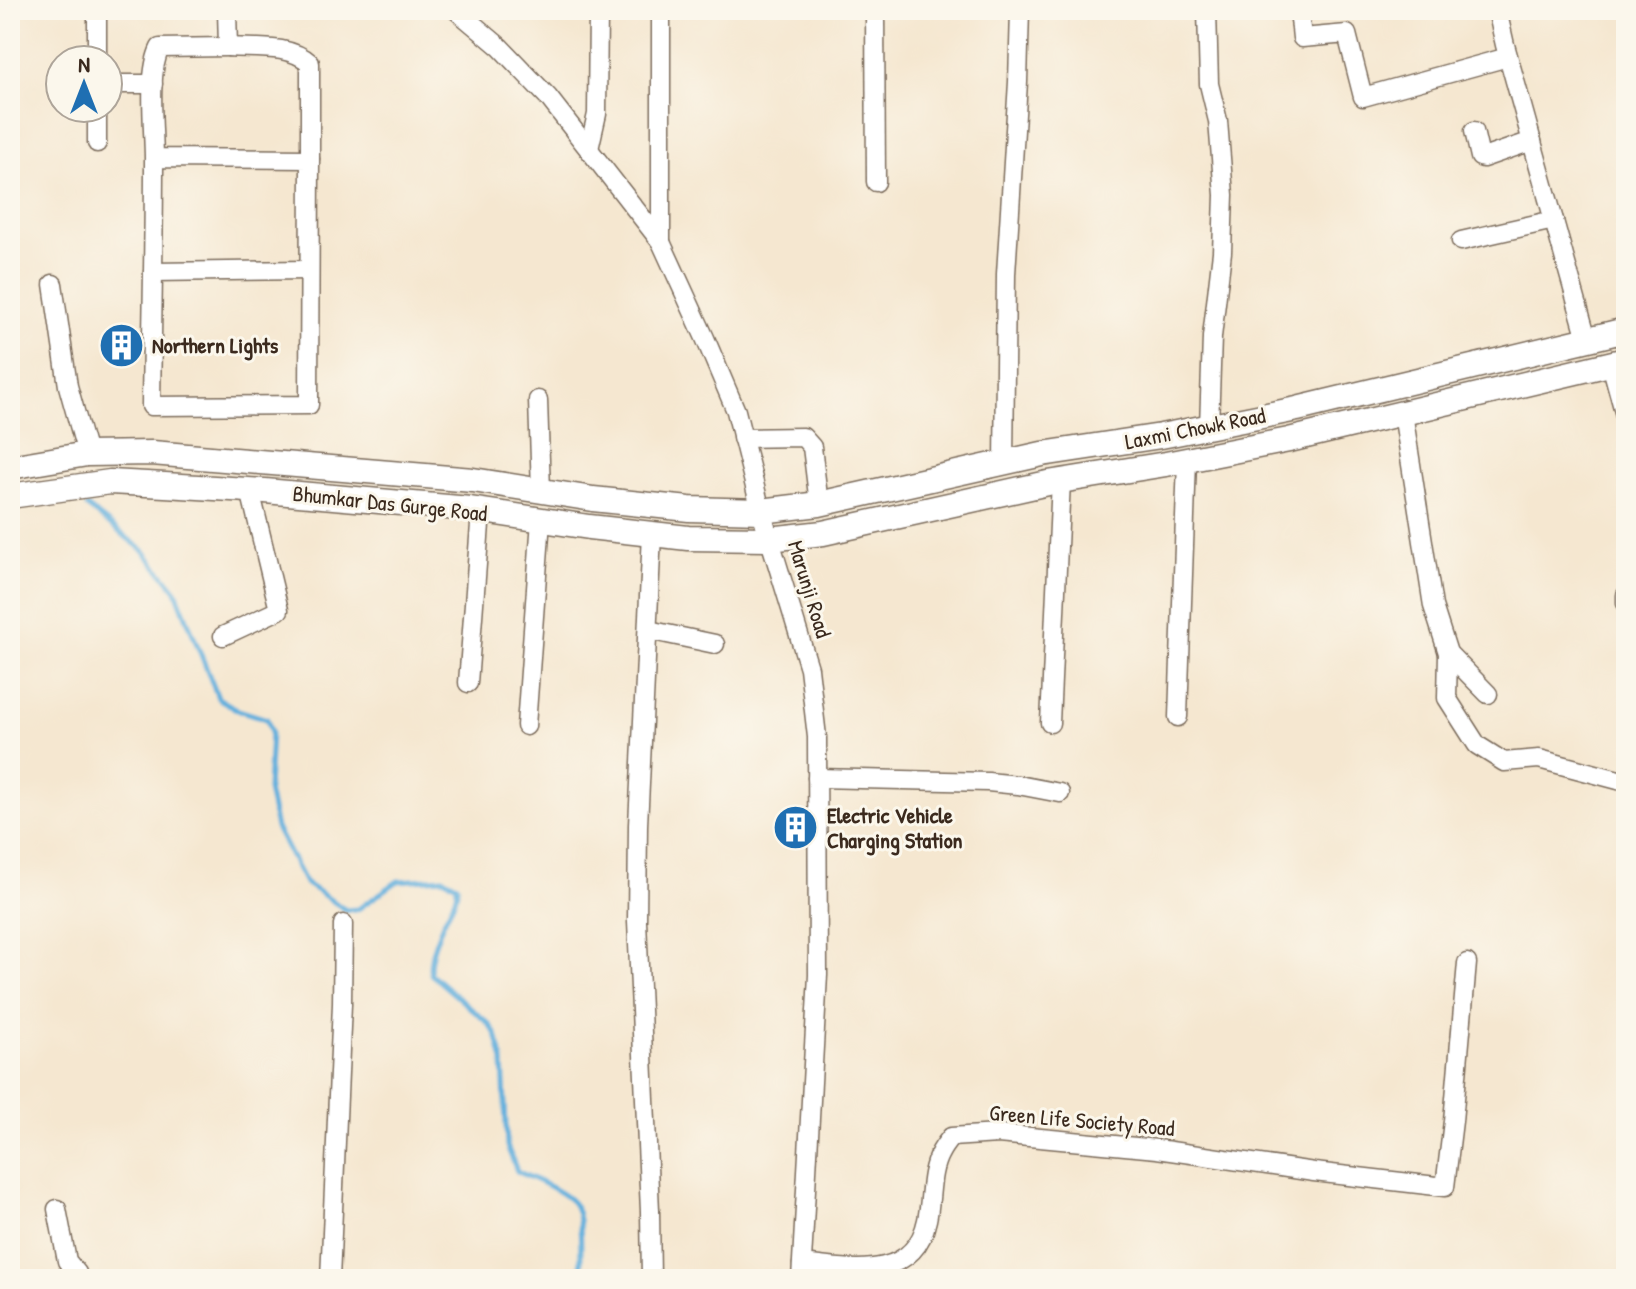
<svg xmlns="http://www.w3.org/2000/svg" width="1636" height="1289" viewBox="0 0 1636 1289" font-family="'Patrick Hand',sans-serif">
	<rect width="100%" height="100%" fill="#fbf7ec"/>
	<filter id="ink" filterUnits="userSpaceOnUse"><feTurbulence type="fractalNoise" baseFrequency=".0125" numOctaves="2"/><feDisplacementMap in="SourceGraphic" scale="16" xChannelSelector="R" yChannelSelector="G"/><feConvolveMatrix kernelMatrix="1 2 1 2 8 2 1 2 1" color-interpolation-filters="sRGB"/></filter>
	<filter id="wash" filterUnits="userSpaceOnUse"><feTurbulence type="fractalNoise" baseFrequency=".006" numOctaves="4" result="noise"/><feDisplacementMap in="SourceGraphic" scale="32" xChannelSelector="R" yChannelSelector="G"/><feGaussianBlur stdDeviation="1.8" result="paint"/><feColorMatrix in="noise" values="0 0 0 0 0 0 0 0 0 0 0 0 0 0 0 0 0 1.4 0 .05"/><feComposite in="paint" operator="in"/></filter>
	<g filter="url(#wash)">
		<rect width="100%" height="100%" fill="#f5e7d0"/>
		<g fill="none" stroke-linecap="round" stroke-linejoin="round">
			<!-- stream -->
			<path stroke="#64b0dd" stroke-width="5" d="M87 507 144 551 176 591 218 698 238 710 267 719 271 732 268 790 276 828 305 883 346 910 358 909 398 881 443 878 457 885C458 898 451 906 446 917 439 931 427 960 431 974L488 1023 496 1034 503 1061 507 1146 517 1171C532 1179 562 1190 573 1203 584 1217 580 1261 581 1279"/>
		</g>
	</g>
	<g filter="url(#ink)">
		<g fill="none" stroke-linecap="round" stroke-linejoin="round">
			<defs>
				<g id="minor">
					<polyline points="456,10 500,47 548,97 661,242 705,338 736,411 761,511 809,668 817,737 818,975 801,1279"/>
					<polyline points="875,10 876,182"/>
					<polyline points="1207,10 1209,84 1218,121 1224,195 1222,252 1212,337 1209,427"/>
					<polyline points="1299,10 1302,38 1347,34 1363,97 1508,57"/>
					<polyline points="1497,10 1505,45 1587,339"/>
					<path d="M228 47C255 49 289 44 310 63V159"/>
					<polyline points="97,60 97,10"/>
					<polyline points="108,84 153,84"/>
					<polyline points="97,108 97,143"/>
					<polyline points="1474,131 1480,157 1483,158 1532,141"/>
					<polyline points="589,149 597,114 598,10"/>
					<path d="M154 158 310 159 309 405 151 406C152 324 154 241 154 159 154 129 147 74 160 48L228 47 227 10"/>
					<polyline points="1461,241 1554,220"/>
					<polyline points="661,242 661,10"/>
					<polyline points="153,272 309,270"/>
					<polyline points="53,284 68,386 87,454"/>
					<polyline points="1611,364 1626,419"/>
					<polyline points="538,400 541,491"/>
					<polyline points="1403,413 1433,606 1448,653 1488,694"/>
					<polyline points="742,438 803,437 812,447 819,504"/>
					<polyline points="1004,463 1006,274 1018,82 1020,10"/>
					<polyline points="1626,595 1626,603"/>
					<polyline points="648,630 715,644"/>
					<polyline points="223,636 279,610 250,490"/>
					<polyline points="1448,653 1447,698 1477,745 1504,762 1539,759 1626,782"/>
					<polyline points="468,683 481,511"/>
					<polyline points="1178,717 1187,460"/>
					<polyline points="1050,723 1061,480"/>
					<polyline points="526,726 541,520"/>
					<polyline points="817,778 988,782 1018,785 1060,793"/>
					<polyline points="57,1209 67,1261 77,1273 79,1279"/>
					<path d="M802 1264C849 1269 914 1283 927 1220 932 1198 929 1173 940 1153 943 1147 947 1142 951 1137L998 1134 1157 1149 1314 1172 1445 1187 1453 1121 1467 963"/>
					<polyline points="330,1279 342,1004 343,924"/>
					<polyline points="651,1279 650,1211 637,921 638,825 652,534"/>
				</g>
				<g id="major">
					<polyline points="10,467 87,454 152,453 473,480 593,499 689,509 761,511 819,504 1042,454 1161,436 1297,409 1626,330"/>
					<polyline points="10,496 110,482 165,485 265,491 470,509 589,527 688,538 769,539 823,533 1048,483 1166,464 1289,440 1626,360"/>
				</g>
			</defs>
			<!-- minor casing -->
			<use href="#minor" stroke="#7c6c5c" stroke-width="21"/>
			<!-- major casing -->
			<use href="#major" stroke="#7c6c5c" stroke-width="27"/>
			<!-- minor -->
			<use href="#minor" stroke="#fff" stroke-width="18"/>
			<!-- major -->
			<use href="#major" stroke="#fff" stroke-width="24"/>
		</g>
	</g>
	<!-- icons -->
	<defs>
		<symbol id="building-disc" viewBox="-11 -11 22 22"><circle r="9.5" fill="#1f6fb2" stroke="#fbf7ec"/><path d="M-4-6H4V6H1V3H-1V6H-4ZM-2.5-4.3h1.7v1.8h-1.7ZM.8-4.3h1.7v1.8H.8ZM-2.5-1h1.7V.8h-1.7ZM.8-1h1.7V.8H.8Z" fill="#fff"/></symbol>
	</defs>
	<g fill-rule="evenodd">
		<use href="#building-disc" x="96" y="320" width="51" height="51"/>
		<use href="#building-disc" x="770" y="802" width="51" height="51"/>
	</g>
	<g text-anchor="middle" stroke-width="6" stroke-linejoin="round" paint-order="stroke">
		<!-- poi labels -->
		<g font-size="22" font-weight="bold" fill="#3b2a1e" stroke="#fbf7ec" text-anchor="start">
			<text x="152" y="353">Northern Lights</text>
			<text x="827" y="823">Electric Vehicle<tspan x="827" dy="25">Charging Station</tspan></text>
		</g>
		<!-- street labels -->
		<g font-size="22" fill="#3b2a1e" stroke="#fbf7ec">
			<text transform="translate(1195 428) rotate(-11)" y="8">Laxmi Chowk Road</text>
			<text transform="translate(390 503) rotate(6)" y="8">Bhumkar Das Gurge Road</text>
			<text transform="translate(810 589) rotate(73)" y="8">Marunji Road</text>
			<text transform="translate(1082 1120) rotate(5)" y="8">Green Life Society Road</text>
		</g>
	</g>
	<!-- margin -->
	<rect width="1636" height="1289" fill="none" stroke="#fbf7ec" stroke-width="40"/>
	<!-- north arrow -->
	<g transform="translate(84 84)"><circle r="38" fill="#fbf7ec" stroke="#aea59a" stroke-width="2"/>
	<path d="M0-6L14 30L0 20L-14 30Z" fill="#1f6fb2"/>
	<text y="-12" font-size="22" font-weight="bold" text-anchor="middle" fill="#3b2a1e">N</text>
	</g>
</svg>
